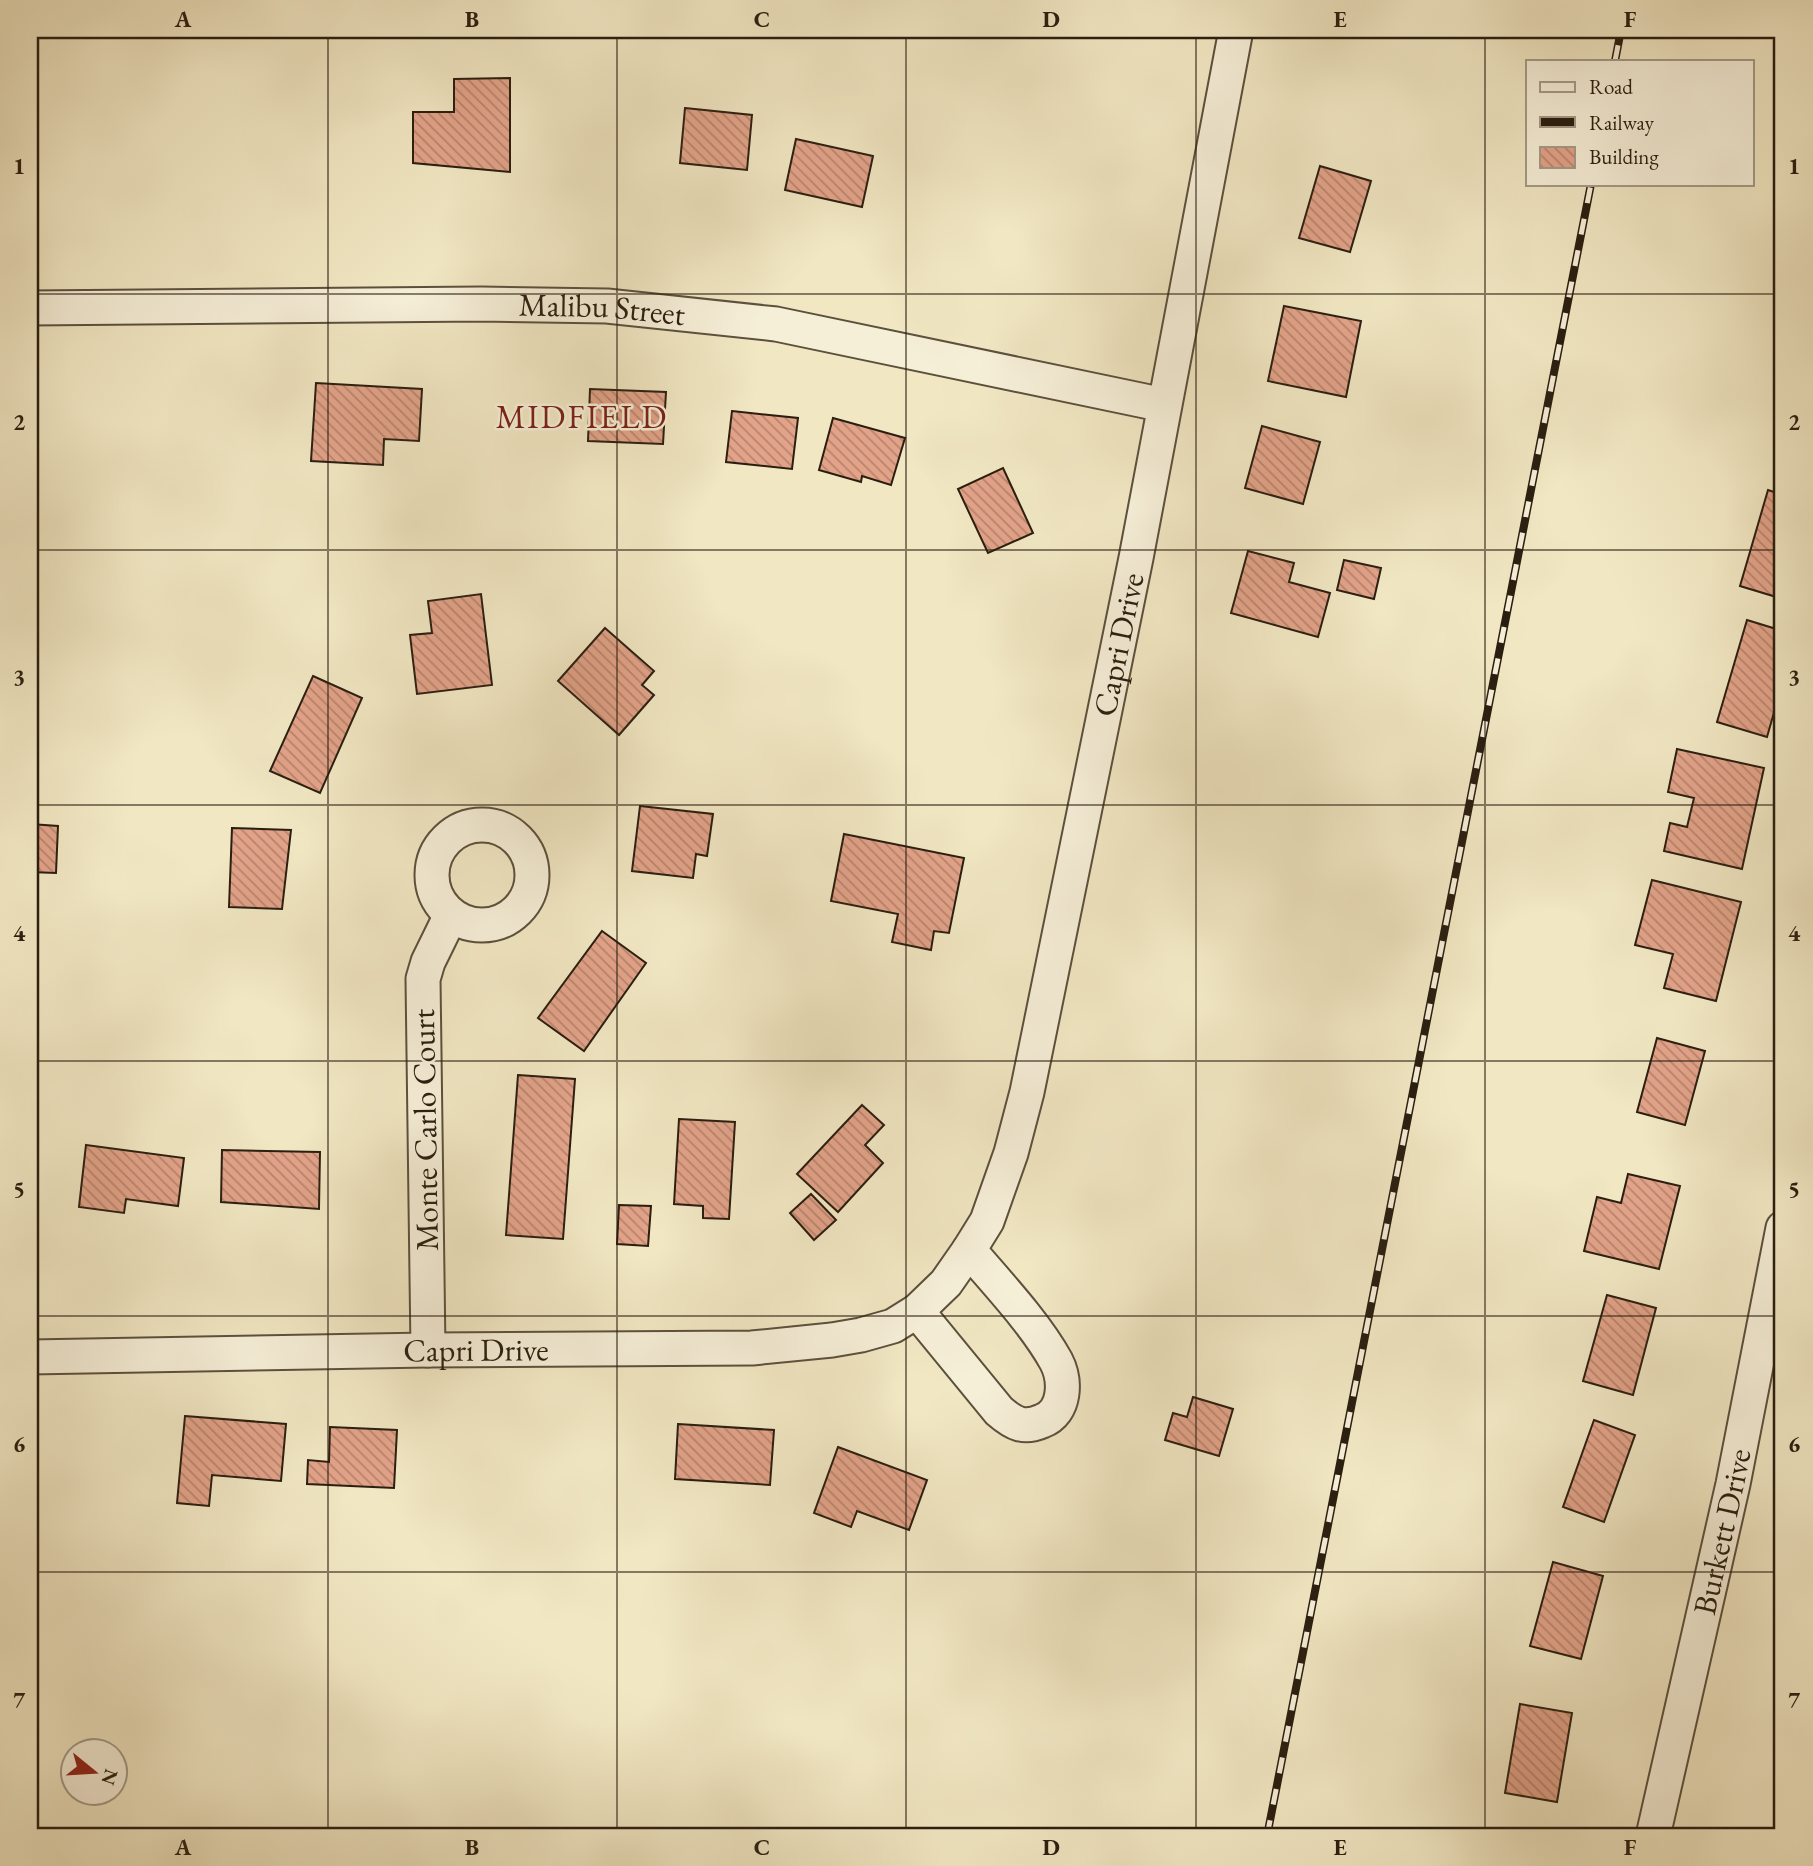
<svg xmlns="http://www.w3.org/2000/svg" width="1813" height="1866" viewBox="0 0 1813 1866" font-family="'EB Garamond',serif">
	<defs>
		<pattern id="building-back-hatch" width="6" height="6" patternUnits="userSpaceOnUse" patternTransform="scale(1.75)"><rect width="6" height="6" fill="#e3a389"/><path d="M-1 5l2 2M0 0l6 6M5-1l2 2" fill="none" stroke="#b8846f"/></pattern>
	</defs>
	<rect width="100%" height="100%" fill="#f1e7c3"/>
	<filter id="stains"><feTurbulence type="fractalNoise" baseFrequency=".00286" numOctaves="4"/><feColorMatrix values="0 0 0 0 .2 0 0 0 0 .09 0 0 0 0 .02 0 0 0 .5 -.17"/></filter>
	<radialGradient id="worn" r=".72"><stop offset=".6" stop-color="#630" stop-opacity="0"/><stop offset="1" stop-color="#630" stop-opacity=".3"/></radialGradient>
	<!-- building -->
	<g fill="url(#building-back-hatch)" stroke="#2a1e10" stroke-width="2">
		<polygon points="510,78 510,172 413,163 413,112 454,112 454,79"/>
		<polygon points="685,108 752,115 747,170 680,163"/>
		<polygon points="796,139 873,156 862,207 785,190"/>
		<polygon points="1320,166 1371,181 1350,252 1299,238"/>
		<polygon points="1284,306 1361,321 1346,397 1268,381"/>
		<polygon points="316,383 422,389 419,441 384,439 383,465 311,461"/>
		<polygon points="590,389 666,392 663,444 588,441"/>
		<polygon points="732,411 798,418 792,469 726,462"/>
		<polygon points="833,418 905,438 891,485 862,476 861,482 819,470"/>
		<polygon points="1262,426 1320,442 1303,504 1245,488"/>
		<polygon points="1003,468 1033,533 988,553 958,489"/>
		<polygon points="1768,490 1783,495 1783,599 1740,586"/>
		<polygon points="1248,551 1294,563 1289,582 1330,593 1318,637 1231,613"/>
		<polygon points="1344,560 1381,568 1374,599 1337,590"/>
		<polygon points="481,594 492,685 417,694 410,635 432,633 428,601"/>
		<polygon points="1747,620 1783,631 1783,681 1767,737 1717,722"/>
		<polygon points="605,628 654,671 642,685 654,695 619,735 558,681"/>
		<polygon points="313,676 362,698 320,793 270,771"/>
		<polygon points="1677,749 1764,768 1742,869 1664,851 1670,823 1687,827 1694,798 1668,792"/>
		<polygon points="640,806 713,814 707,856 696,854 693,878 632,871"/>
		<polygon points="30,824 58,826 56,873 30,872"/>
		<polygon points="232,828 291,830 282,909 229,907"/>
		<polygon points="844,834 964,858 949,933 934,931 931,950 892,942 898,914 831,901"/>
		<polygon points="1652,880 1741,902 1716,1001 1664,988 1673,954 1635,945"/>
		<polygon points="602,931 646,963 584,1051 538,1018"/>
		<polygon points="1657,1038 1705,1051 1685,1125 1637,1112"/>
		<polygon points="518,1075 575,1079 563,1239 506,1235"/>
		<polygon points="862,1105 884,1125 865,1145 883,1163 838,1212 797,1174"/>
		<polygon points="679,1119 735,1122 729,1219 703,1218 703,1206 674,1204"/>
		<polygon points="86,1145 184,1158 178,1206 126,1199 124,1213 79,1207"/>
		<polygon points="222,1150 320,1152 319,1209 221,1202"/>
		<polygon points="1628,1174 1680,1186 1659,1269 1584,1251 1597,1197 1621,1203"/>
		<polygon points="811,1194 836,1220 814,1240 790,1213"/>
		<polygon points="619,1205 651,1206 648,1246 617,1244"/>
		<polygon points="1607,1295 1656,1308 1633,1395 1583,1381"/>
		<polygon points="1193,1397 1233,1409 1219,1456 1165,1440 1173,1413 1187,1417"/>
		<polygon points="185,1416 286,1424 281,1481 212,1475 209,1506 177,1503"/>
		<polygon points="1594,1420 1635,1435 1604,1522 1563,1507"/>
		<polygon points="678,1424 774,1430 770,1485 675,1479"/>
		<polygon points="330,1427 397,1430 394,1488 307,1484 308,1460 329,1462"/>
		<polygon points="838,1447 927,1480 909,1530 857,1511 851,1527 814,1513"/>
		<polygon points="1553,1562 1603,1576 1581,1659 1530,1646"/>
		<polygon points="1520,1704 1572,1713 1557,1802 1505,1793"/>
	</g>
	<g fill="none" stroke-linecap="round" stroke-linejoin="round">
		<defs>
			<g id="minor">
				<path id="s1" d="M30 308 481 304 607 306 776 324 1164 405"/>
				<circle cx="482" cy="875" r="50"/>
				<path d="M917 1311 999 1411C1014 1424 1024 1429 1042 1421 1066 1412 1066 1380 1056 1361 1035 1323 997 1283 969 1250"/>
				<polyline points="428,1350 423,979 428,962 451,915"/>
				<path id="s2" d="M30 1357 428 1350 752 1348 832 1340 861 1335 893 1326 917 1311 946 1283 969 1250 987 1221 1011 1153 1027 1092 1136 558 1236 30"/>
				<path id="s3" d="M1653 1836 1733 1484 1783 1228"/>
			</g>
		</defs>
		<!-- minor casing -->
		<use href="#minor" stroke="#5c503d" stroke-width="37"/>
		<!-- minor -->
		<use href="#minor" stroke="#f6efd8" stroke-width="33"/>
		<defs>
			<g id="rail">
				<polyline points="1615,61 1621,30"/>
				<polyline points="1267,1836 1591,184"/>
			</g>
		</defs>
		<!-- rail casing -->
		<use href="#rail" stroke="#2a1e10" stroke-width="8"/>
		<!-- rail -->
		<use href="#rail" stroke="#f6efd8" stroke-width="5" stroke-dasharray="16" stroke-linecap="butt"/>
	</g>
	<!-- grid -->
	<path fill="none" stroke="#2a1e10" stroke-width="2" stroke-opacity="0.55" d="M328 30V1836M617 30V1836M906 30V1836M1196 30V1836M1485 30V1836M30 294H1783M30 550H1783M30 805H1783M30 1061H1783M30 1316H1783M30 1572H1783"/>
	<g text-anchor="middle" stroke-width="5" stroke-linejoin="round" paint-order="stroke">
		<!-- street labels -->
		<g font-size="32" fill="#2a1e10" stroke="#f6efd8">
			<text dy="11" stroke="none"><textPath href="#s1" startOffset="572">Malibu Street</textPath></text>
			<text dy="11" stroke="none"><textPath href="#s2" startOffset="1600">Capri Drive</textPath></text>
			<text transform="translate(425 1130) rotate(-91)" y="11">Monte Carlo Court</text>
			<text dy="11" stroke="none"><textPath href="#s2" startOffset="446">Capri Drive</textPath></text>
			<text dy="11" stroke="none"><textPath href="#s3" startOffset="312">Burkett Drive</textPath></text>
		</g>
		<!-- neighbourhood labels -->
		<g font-size="33" letter-spacing="2" fill="#7a1f14" stroke="#f6efd8">
			<text x="582" y="428">MIDFIELD</text>
		</g>
	</g>
	<!-- margin -->
	<rect width="1813" height="1866" fill="none" stroke="#f1e7c3" stroke-width="77"/>
	<!-- legend -->
	<rect x="1526" y="60" width="228" height="126" fill="#f6efd8" stroke="#a49b88" stroke-width="2"/>
	<rect x="1540" y="82" width="35" height="10" fill="#f6efd8" stroke="#a49b88" stroke-width="2"/>
	<text x="1589" y="94" font-size="21" fill="#2a1e10">Road</text>
	<rect x="1540" y="117" width="35" height="10" fill="#2a1e10" stroke="#a49b88" stroke-width="2"/>
	<text x="1589" y="130" font-size="21" fill="#2a1e10">Railway</text>
	<rect x="1540" y="147" width="35" height="21" fill="url(#building-back-hatch)" stroke="#a49b88" stroke-width="2"/>
	<text x="1589" y="164" font-size="21" fill="#2a1e10">Building</text>
	<!-- north arrow -->
	<g transform="translate(94 1772) rotate(108)"><circle r="33" fill="#f6efd8" stroke="#a49b88" stroke-width="2"/>
	<path d="M0-5L12 26L0 18L-12 26Z" fill="#8f2418"/>
	<text y="-10" font-size="19" font-weight="bold" text-anchor="middle" fill="#2a1e10">N</text>
	</g>
	<rect x="38" y="38" width="1736" height="1790" fill="none" stroke="#2a1e10" stroke-width="2.5"/>
	<g font-size="23" text-anchor="middle" font-weight="bold" fill="#2a1e10">
		<text x="183" y="27">A</text>
		<text x="472" y="27">B</text>
		<text x="762" y="27">C</text>
		<text x="1051" y="27">D</text>
		<text x="1340" y="27">E</text>
		<text x="1630" y="27">F</text>
		<text x="19" y="174">1</text>
		<text x="1794" y="174">1</text>
		<text x="19" y="430">2</text>
		<text x="1794" y="430">2</text>
		<text x="19" y="685">3</text>
		<text x="1794" y="685">3</text>
		<text x="19" y="941">4</text>
		<text x="1794" y="941">4</text>
		<text x="19" y="1197">5</text>
		<text x="1794" y="1197">5</text>
		<text x="19" y="1452">6</text>
		<text x="1794" y="1452">6</text>
		<text x="19" y="1708">7</text>
		<text x="1794" y="1708">7</text>
		<text x="183" y="1855">A</text>
		<text x="472" y="1855">B</text>
		<text x="762" y="1855">C</text>
		<text x="1051" y="1855">D</text>
		<text x="1340" y="1855">E</text>
		<text x="1630" y="1855">F</text>
	</g>
	<rect width="100%" height="100%" filter="url(#stains)"/>
	<rect width="100%" height="100%" fill="url(#worn)"/>
</svg>
